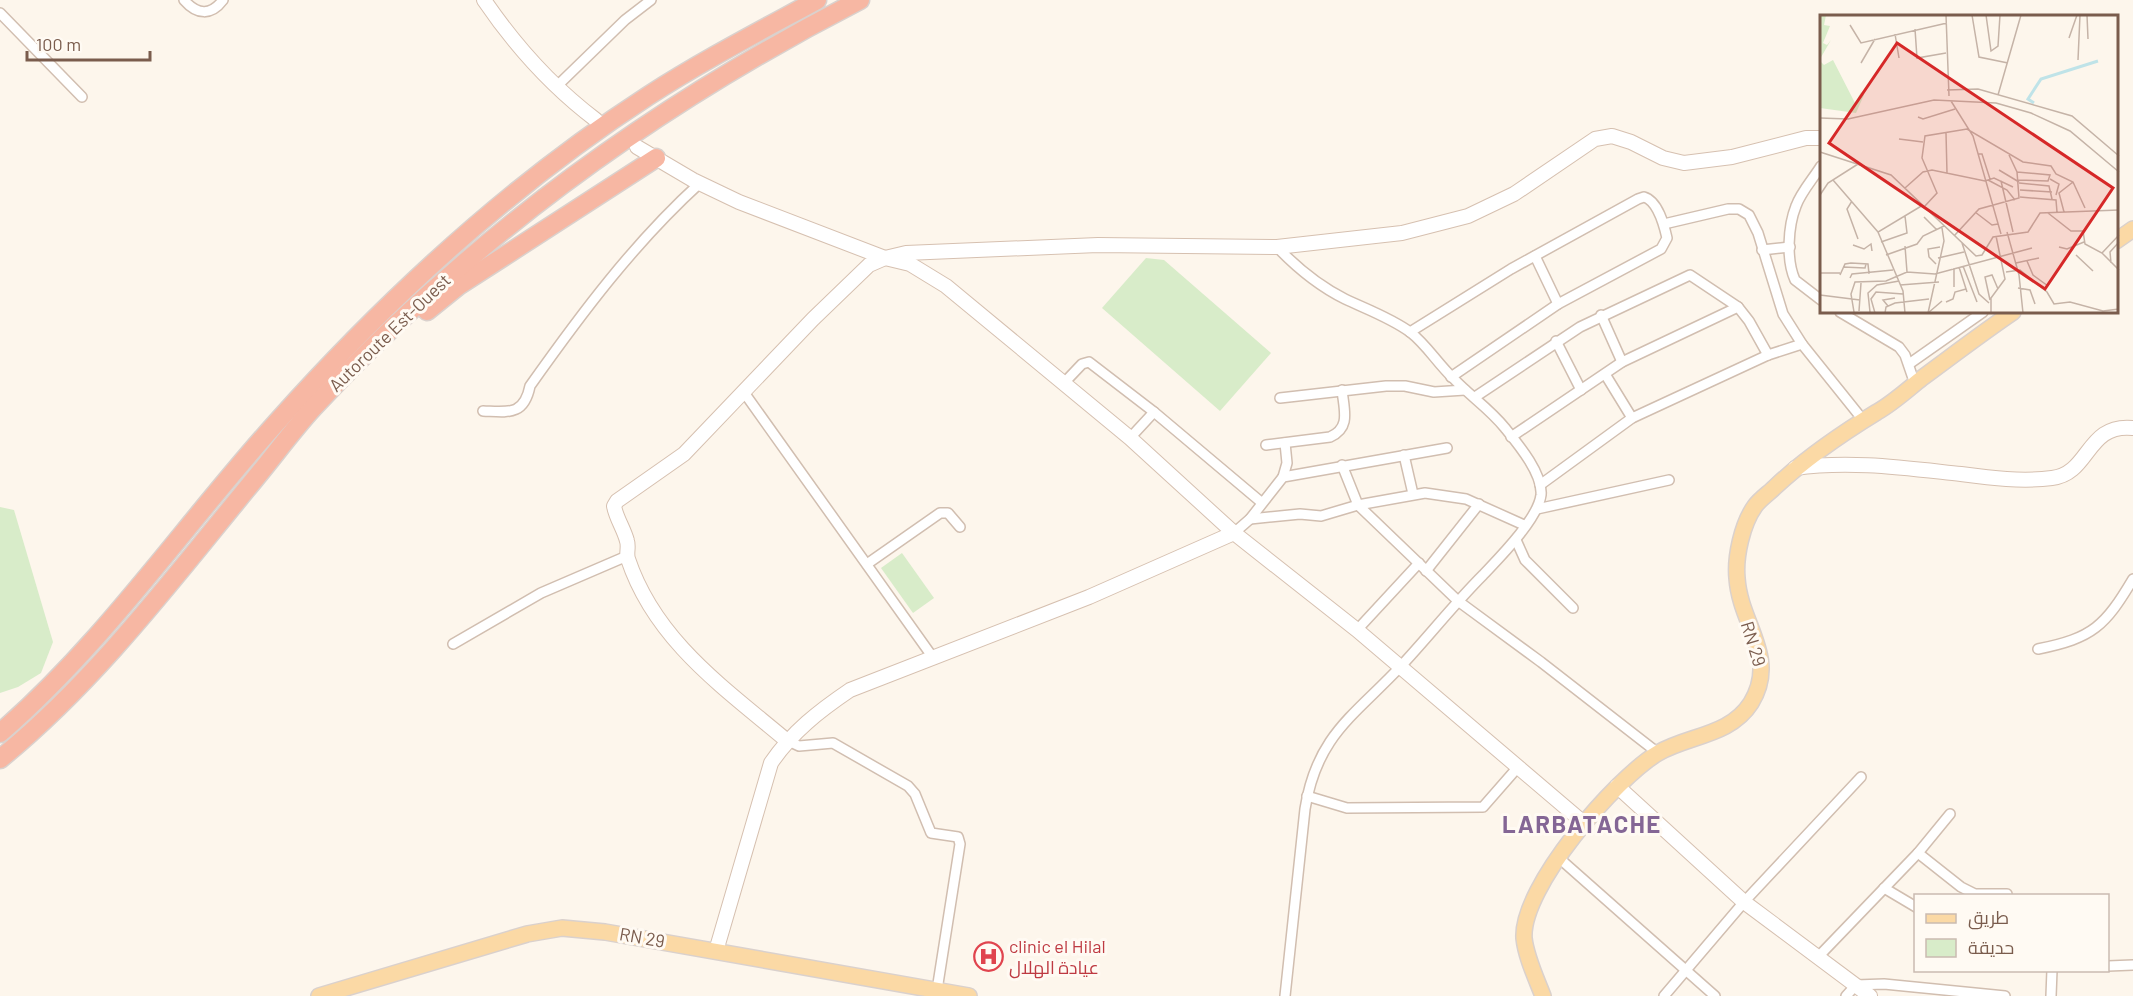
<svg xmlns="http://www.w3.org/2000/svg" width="2133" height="996" viewBox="0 0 2133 996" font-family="Barlow,Cairo,sans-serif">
	<rect width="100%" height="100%" fill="#fdf6ec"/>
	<!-- green -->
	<g fill="#d8ecc9">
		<polygon points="1146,258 1164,260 1271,353 1220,411 1102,308"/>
		<polygon points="0,507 14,510 53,642 41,673 18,687 0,693"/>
		<polygon points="902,553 934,598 913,613 881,568"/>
	</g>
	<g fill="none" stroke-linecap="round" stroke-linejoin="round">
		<defs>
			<g id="street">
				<path d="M184 0C197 15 211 16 223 0"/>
				<polyline points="0,13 82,97"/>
				<polyline points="556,87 625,20 651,0"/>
				<path d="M1821 166C1813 179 1801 192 1796 206 1788 226 1786 260 1795 280L1821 300"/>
				<polyline points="1664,224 1728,209 1739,209 1749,215 1758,233 1783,314 1802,344"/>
				<path d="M1277 247C1297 268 1319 286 1345 299 1366 309 1391 318 1410 332 1426 344 1438 364 1453 378 1470 396 1490 409 1505 428 1518 444 1543 474 1541 495 1538 519 1499 558 1483 575 1454 604 1429 636 1401 666 1354 716 1317 735 1305 809L1285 996"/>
				<polyline points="1762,250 1790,247"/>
				<polyline points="1535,256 1558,304"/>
				<polyline points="1840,312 1899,347 1905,355 1915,384"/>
				<polyline points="1601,315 1622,362"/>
				<path d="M1410 332 1511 269 1638 199 1644 197C1658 201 1664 225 1667 238L1661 249 1558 304 1451 377"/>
				<polyline points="1556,341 1581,390"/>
				<polyline points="1909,364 1983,312"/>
				<polyline points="1605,374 1632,418"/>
				<polyline points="1063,384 1082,364 1089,362 1154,412 1261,502"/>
				<polyline points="743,391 934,659"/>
				<polyline points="1475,397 1580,327 1690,275 1738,307 1749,321 1768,355"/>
				<polyline points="1280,398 1386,386 1405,386 1434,392 1465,390"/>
				<path d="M483 411C508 412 524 416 530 386 581 314 634 243 700 183"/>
				<polyline points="1511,437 1622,362 1738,307"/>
				<polyline points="1130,438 1154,412"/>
				<path d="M1266 445 1330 437C1351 428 1344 410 1342 390"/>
				<polyline points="1404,455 1413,494"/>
				<polyline points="1342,465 1358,505 1458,601 1541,662 1658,753"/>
				<polyline points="1283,477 1287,463 1285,443"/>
				<polyline points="1540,485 1632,418 1768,355 1802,344 1863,420"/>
				<polyline points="1537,509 1669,480"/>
				<polyline points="1250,519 1300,514 1321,516 1358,505 1425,493 1466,499 1524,525"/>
				<polyline points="1234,533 1250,519 1283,477 1447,448"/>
				<polyline points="1516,540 1525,560 1573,608"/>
				<polyline points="867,564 940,513 948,513 960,527"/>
				<polyline points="1426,571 1479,504"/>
				<polyline points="1357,630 1419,563"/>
				<polyline points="453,644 541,593 627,556"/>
				<path d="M2038 649C2093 638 2105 626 2133 579"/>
				<polyline points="786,740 799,746 833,743 908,786 915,794 931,833 958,837 960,844 937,990"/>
				<polyline points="1307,796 1347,808 1483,807 1518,767"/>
				<polyline points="1918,853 1961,887 1975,894 2007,894"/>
				<polyline points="1559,858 1715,996"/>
				<polyline points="1884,888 1916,907"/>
				<polyline points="1818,957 1918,853 1950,814"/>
				<polyline points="2108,966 2133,965"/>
				<polyline points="1664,996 1744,902 1861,777"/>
				<polyline points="1846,996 1856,985 1884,984 2005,996"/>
				<polyline points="2051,996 2052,970"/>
			</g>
			<g id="secondary">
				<path d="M484 0C516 47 551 86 596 120"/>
				<polyline points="637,147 693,180 739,202 885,258 910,264 946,286 1130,438 1234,533 1357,630 1585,824"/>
				<path d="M1795 468C1850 460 1905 468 1961 474 1991 478 2022 482 2052 478 2090 474 2086 423 2133 428"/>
				<path d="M786 740C723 687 655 640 628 559 626 553 629 547 627 541 624 529 616 518 614 506L617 501 684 454 813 319 869 265 885 258 906 253 1098 245 1277 247 1402 233 1468 216 1514 194 1595 139 1612 136 1631 142 1663 158 1684 163 1732 157 1806 138H1821"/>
				<polyline points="1617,786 1744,902 1870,996"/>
				<path d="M716 951 771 763C792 732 819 711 850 690L1089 597 1234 533"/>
			</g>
			<g id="primary">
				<polyline points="2116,241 2133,229"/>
				<polyline points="319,996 527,934 562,928 605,932 969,996"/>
				<path d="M1543 996C1536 978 1526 957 1524 938 1521 887 1616 778 1658 753 1689 735 1730 736 1751 703 1779 657 1740 625 1737 578 1735 557 1742 524 1755 506 1760 499 1769 493 1775 487 1806 458 1841 434 1877 412 1893 403 1907 390 1922 378 1952 356 1982 333 2013 312"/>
			</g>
			<g id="highway">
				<polyline points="427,311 458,286 656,158"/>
				<path d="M0 733C106 641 184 525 277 422 387 299 509 186 648 96 702 61 760 31 817 0"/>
				<path d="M0 759C98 679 174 577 254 480 274 456 292 431 313 408 469 240 657 104 860 0"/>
			</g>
		</defs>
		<!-- street casing -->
		<use href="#street" stroke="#d1beb0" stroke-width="12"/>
		<!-- secondary casing -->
		<use href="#secondary" stroke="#d6c0b0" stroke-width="16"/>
		<!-- primary casing -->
		<use href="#primary" stroke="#dad1cd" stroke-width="18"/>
		<!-- highway casing -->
		<use href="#highway" stroke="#dad1cd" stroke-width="21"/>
		<!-- street -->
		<use href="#street" stroke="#fff" stroke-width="9"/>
		<!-- secondary -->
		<use href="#secondary" stroke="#fff" stroke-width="14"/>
		<!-- primary -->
		<use href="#primary" stroke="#fbd9a5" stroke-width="15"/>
		<!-- highway -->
		<use href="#highway" stroke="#f7b7a3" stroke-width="18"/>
	</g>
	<!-- icons -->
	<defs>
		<symbol id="hospital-ring" viewBox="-11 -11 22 22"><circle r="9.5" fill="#fffaf3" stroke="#e0444e" stroke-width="1.5"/><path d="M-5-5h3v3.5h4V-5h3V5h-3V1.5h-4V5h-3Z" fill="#e0444e"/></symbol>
	</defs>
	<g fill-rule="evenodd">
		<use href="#hospital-ring" x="972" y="940" width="33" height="33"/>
	</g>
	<g text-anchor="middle" stroke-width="6" stroke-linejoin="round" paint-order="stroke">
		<!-- street labels -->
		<g font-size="18" fill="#7a5c4d" stroke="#fffaf3">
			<text transform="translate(390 333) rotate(-44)" y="6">Autoroute Est-Ouest</text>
			<text transform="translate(1753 644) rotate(73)" y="6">RN 29</text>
			<text transform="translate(642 938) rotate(10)" y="6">RN 29</text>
		</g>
		<!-- health labels -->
		<g font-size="18" fill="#be3a42" stroke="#fffaf3" text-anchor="start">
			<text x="1009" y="953">clinic el Hilal<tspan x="1009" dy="21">عيادة الهلال</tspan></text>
		</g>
		<!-- district labels -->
		<g font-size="24" font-weight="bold" letter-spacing="1.5" fill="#846695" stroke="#fffaf3">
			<text x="1582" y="833">LARBATACHE</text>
		</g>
	</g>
	<!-- overview -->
	<g transform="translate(1820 15)">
		<rect width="298" height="298" fill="#fdf6ec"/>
		<path d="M0 0H6L4 10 10 11 3 28 7 30 11 25 0 44ZM13 45 35 88 41 77 44 80 36 98 0 93V46L4 50Z" fill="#d8ecc9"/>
		<path fill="none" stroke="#bfe3e8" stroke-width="3" d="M214 88 208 84 221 64 278 46"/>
		<path fill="none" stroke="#c5b3a7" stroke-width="1.5" d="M126 0 129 81M152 0 159 42 188 48M166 0 171 36 178 31 180 0M267 0 268 24M30 10 41 28 127 8M95 14 97 43 126 38M75 19 79 43M249 23 257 0M258 45 260 0M41 48 55 24M127 75 158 74 252 101 299 141M178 80 201 0M131 86 153 121 181 219M98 102 103 104 135 94M0 103 28 104 114 85 176 88 211 98 250 116 299 157M126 118 127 158M79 124 103 127M0 137 71 160 156 241 162 240 173 222 208 217 220 198 299 195M158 139H162L170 164M179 155 199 167M197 157 230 160 228 166 198 165M230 164 239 169 236 180M13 165 58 217M168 165 187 175 195 185M181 166 193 217M199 168 229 171 232 184M85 173 103 157 112 155 165 166 174 163 193 172M200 175 232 177M0 180 8 168 38 149M200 182 236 185 237 197M32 186 27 194 38 224M104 192 117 178 102 143 105 121 147 114 203 147 231 151 236 159 253 167 265 193M155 197 172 210 178 209M244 197 239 178 253 167M228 198 251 216H263L265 229 282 238 299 255M104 202 117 215M187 217 199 260 203 298M134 221 159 194 199 183 197 157 189 140M61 227 87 218 85 201M142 228 159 279 169 288M33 230 44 234 51 229 52 236M85 231 87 257M239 232 247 234 264 227M282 238 299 220M66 240 97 229 103 221 124 211M256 240 273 256M118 243 144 237M207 246 213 260 228 271M196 248 219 243M291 248 290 237 299 227M116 249 109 242 108 234 120 232M143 251 157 287M23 252 45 253 46 249M139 252 147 277M134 253V272M186 257 200 255 227 277 234 289 250 287 283 296 299 294M0 258H20M20 260 25 249 31 248 48 249 49 259M30 263 32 259 73 255M80 270 119 267M198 273 210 275 215 289M0 280 40 285M170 285 165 262 172 260 178 274M126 287 133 284 135 277 146 274M68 291 63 285 75 283M39 296 41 268M34 297 31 279 35 267 66 266 87 257 115 259 212 233M50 297 48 278 57 270 79 266M55 298 51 284 56 277 83 279M65 298 66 292 75 288 109 284M85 298 83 276 58 217 103 190M108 298 124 226 122 213M108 298 122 286M171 298V283L185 264 176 221"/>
		<path fill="#d62828" fill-opacity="0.15" stroke="#d62828" stroke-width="3" d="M77 28 293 173 225 274 9 128Z"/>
		<rect width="298" height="298" fill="none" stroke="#7a5c4d" stroke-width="3"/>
	</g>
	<!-- legend -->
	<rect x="1914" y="894" width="195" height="78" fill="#fffaf3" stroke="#cabbb1" stroke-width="1.5"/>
	<rect x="1926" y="914" width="30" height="9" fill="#fbd9a5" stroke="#cabbb1" stroke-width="1.5"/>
	<text x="1968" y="924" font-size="18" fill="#7a5c4d">طريق</text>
	<rect x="1926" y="939" width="30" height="18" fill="#d8ecc9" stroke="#cabbb1" stroke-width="1.5"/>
	<text x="1968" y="954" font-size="18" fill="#7a5c4d">حديقة</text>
	<!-- scale -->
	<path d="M27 51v9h123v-9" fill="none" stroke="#7a5c4d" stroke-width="3"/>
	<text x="36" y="51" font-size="18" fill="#7a5c4d" stroke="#fffaf3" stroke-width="4.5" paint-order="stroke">100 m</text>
</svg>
